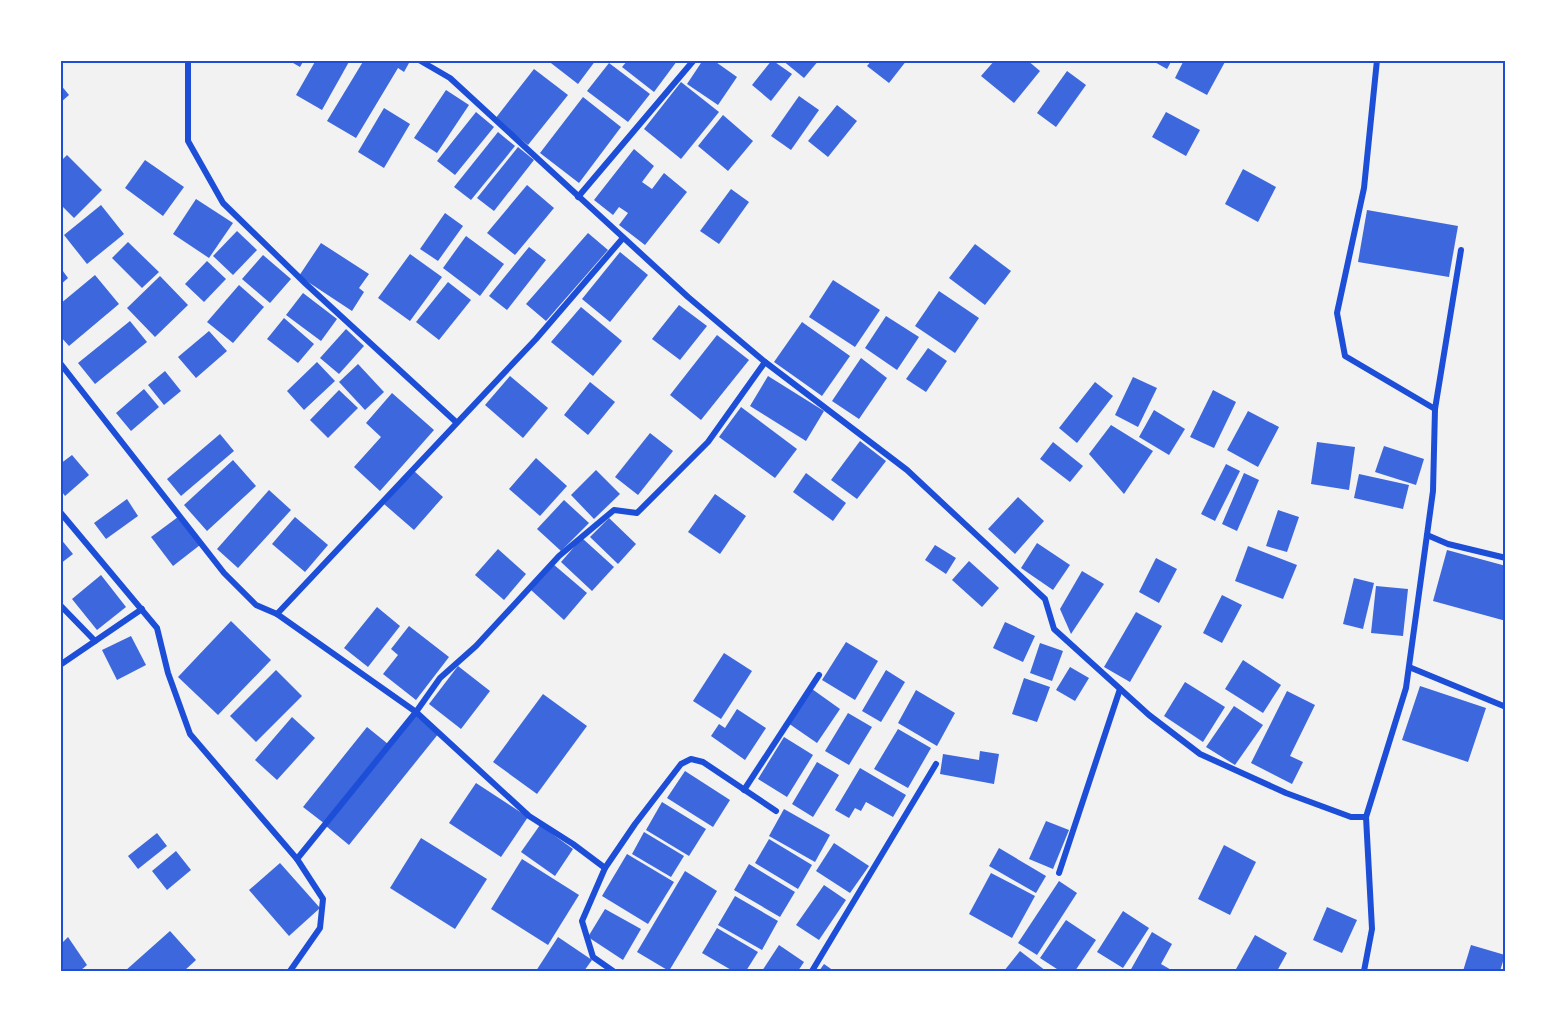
<svg xmlns="http://www.w3.org/2000/svg" width="1566" height="1031" viewBox="0 0 1566 1031" font-family="'Exo 2',sans-serif">
	<rect width="100%" height="100%" fill="#f2f2f2"/>
	<!-- building -->
	<g fill="#3d67dc">
		<polygon points="288,60 304,60 300,67"/>
		<polygon points="316,60 350,60 322,110 296,95"/>
		<polygon points="364,60 404,60 409,63 404,72 398,68 356,138 327,121"/>
		<polygon points="547,60 596,60 578,84"/>
		<polygon points="628,60 675,60 677,61 654,92 622,67"/>
		<polygon points="703,60 713,60 737,77 718,105 687,84"/>
		<polygon points="772,60 792,74 771,101 752,85"/>
		<polygon points="782,60 819,60 804,78"/>
		<polygon points="872,60 907,60 889,83 867,66"/>
		<polygon points="995,60 1027,60 1040,71 1014,103 981,76"/>
		<polygon points="1151,60 1172,60 1167,69"/>
		<polygon points="1184,60 1226,60 1207,95 1175,78"/>
		<polygon points="609,63 650,94 628,122 587,91"/>
		<polygon points="534,69 568,95 528,145 495,119"/>
		<polygon points="1067,71 1086,85 1056,127 1037,113"/>
		<polygon points="681,82 719,112 681,159 644,129"/>
		<polygon points="60,84 69,95 60,103"/>
		<polygon points="446,90 469,105 437,153 414,138"/>
		<polygon points="799,96 819,110 791,150 771,136"/>
		<polygon points="583,97 621,127 579,183 540,153"/>
		<polygon points="837,105 857,121 828,157 808,141"/>
		<polygon points="384,108 410,124 384,168 358,152"/>
		<polygon points="476,112 494,127 455,175 437,161"/>
		<polygon points="1166,112 1200,130 1186,156 1152,137"/>
		<polygon points="723,115 753,141 728,171 698,146"/>
		<polygon points="498,132 515,146 471,200 454,187"/>
		<polygon points="518,147 534,160 494,211 477,198"/>
		<polygon points="634,149 654,166 642,182 652,189 664,173 687,192 645,245 619,225 628,213 619,207 613,215 594,200"/>
		<polygon points="67,155 102,190 74,218 60,204 60,162"/>
		<polygon points="145,160 184,187 163,216 125,188"/>
		<polygon points="1243,169 1276,187 1258,222 1225,204"/>
		<polygon points="527,185 554,208 515,255 487,233"/>
		<polygon points="731,189 749,202 719,244 700,231"/>
		<polygon points="196,199 233,223 209,258 173,234"/>
		<polygon points="101,205 124,234 87,264 64,235"/>
		<polygon points="1367,210 1458,226 1449,277 1358,262"/>
		<polygon points="445,213 463,226 438,261 420,249"/>
		<polygon points="237,231 257,250 233,275 213,256"/>
		<polygon points="588,233 608,250 546,321 526,304"/>
		<polygon points="466,236 504,264 480,296 443,268"/>
		<polygon points="128,242 159,272 142,288 112,258"/>
		<polygon points="321,243 369,274 359,288 364,292 352,311 299,276"/>
		<polygon points="975,244 1011,271 985,305 949,278"/>
		<polygon points="529,247 546,260 507,310 489,296"/>
		<polygon points="620,252 648,275 610,322 582,299"/>
		<polygon points="410,254 442,277 410,321 378,298"/>
		<polygon points="263,255 291,279 270,303 242,279"/>
		<polygon points="207,261 226,279 204,302 185,284"/>
		<polygon points="60,267 68,278 60,285"/>
		<polygon points="95,275 119,304 69,346 60,336 60,304"/>
		<polygon points="160,276 188,305 155,337 127,308"/>
		<polygon points="833,280 880,310 855,347 809,317"/>
		<polygon points="448,282 471,300 439,340 416,322"/>
		<polygon points="239,285 264,307 233,343 207,322"/>
		<polygon points="939,291 979,318 955,353 915,326"/>
		<polygon points="303,293 337,319 321,341 286,315"/>
		<polygon points="679,305 707,326 680,360 652,339"/>
		<polygon points="581,307 622,341 593,376 551,342"/>
		<polygon points="886,316 919,337 897,370 865,348"/>
		<polygon points="284,318 314,344 298,363 267,339"/>
		<polygon points="130,321 147,342 95,384 78,363"/>
		<polygon points="802,322 850,356 822,396 774,362"/>
		<polygon points="346,329 364,346 339,374 320,358"/>
		<polygon points="209,331 227,351 196,378 178,357"/>
		<polygon points="717,335 749,360 701,420 670,395"/>
		<polygon points="928,348 947,361 926,392 906,379"/>
		<polygon points="861,358 887,378 859,419 832,401"/>
		<polygon points="317,362 335,381 304,410 287,391"/>
		<polygon points="358,364 384,392 365,410 339,382"/>
		<polygon points="165,371 181,391 164,405 148,385"/>
		<polygon points="510,376 548,408 523,438 485,405"/>
		<polygon points="768,376 824,411 806,441 750,406"/>
		<polygon points="1133,377 1157,388 1138,427 1115,415"/>
		<polygon points="590,382 615,402 588,435 564,415"/>
		<polygon points="1095,382 1113,396 1077,443 1059,428"/>
		<polygon points="144,389 159,407 131,431 116,413"/>
		<polygon points="339,390 358,408 328,438 310,420"/>
		<polygon points="1213,390 1236,402 1214,448 1190,437"/>
		<polygon points="392,393 434,430 380,491 354,467 381,437 366,423"/>
		<polygon points="741,407 797,449 775,478 719,437"/>
		<polygon points="1154,410 1185,429 1169,455 1139,437"/>
		<polygon points="1248,411 1279,427 1258,467 1227,450"/>
		<polygon points="1111,425 1153,451 1124,494 1089,454"/>
		<polygon points="650,433 673,451 638,495 615,477"/>
		<polygon points="220,434 234,451 181,496 167,479"/>
		<polygon points="860,441 886,461 857,499 831,480"/>
		<polygon points="1053,442 1083,466 1070,482 1040,459"/>
		<polygon points="1317,442 1355,447 1349,490 1311,484"/>
		<polygon points="1384,446 1424,459 1416,485 1375,472"/>
		<polygon points="72,455 89,475 65,496 60,489 60,464"/>
		<polygon points="536,458 567,486 540,516 509,489"/>
		<polygon points="233,460 256,486 207,531 184,505"/>
		<polygon points="1226,464 1240,471 1215,521 1201,514"/>
		<polygon points="596,470 620,494 594,519 571,495"/>
		<polygon points="414,471 443,497 414,530 384,504"/>
		<polygon points="806,473 846,503 833,521 793,492"/>
		<polygon points="1244,473 1259,480 1237,531 1222,524"/>
		<polygon points="1359,474 1409,485 1403,509 1354,498"/>
		<polygon points="269,490 291,510 238,568 217,549"/>
		<polygon points="715,494 746,516 720,554 688,532"/>
		<polygon points="1018,497 1044,521 1015,554 988,529"/>
		<polygon points="127,499 138,516 106,539 94,523"/>
		<polygon points="564,500 589,523 561,551 537,529"/>
		<polygon points="1278,510 1299,517 1287,552 1266,546"/>
		<polygon points="178,517 200,545 173,566 151,537"/>
		<polygon points="295,517 328,545 305,572 272,544"/>
		<polygon points="609,518 636,544 618,564 590,537"/>
		<polygon points="60,538 73,554 60,564"/>
		<polygon points="582,538 614,567 592,591 561,562"/>
		<polygon points="1037,543 1070,565 1053,590 1021,568"/>
		<polygon points="935,545 956,558 946,574 925,560"/>
		<polygon points="1248,546 1297,565 1283,599 1235,581"/>
		<polygon points="498,549 526,574 504,600 475,575"/>
		<polygon points="1447,550 1506,566 1506,621 1433,601"/>
		<polygon points="1156,558 1177,569 1159,603 1139,592"/>
		<polygon points="969,561 999,588 982,607 952,580"/>
		<polygon points="553,564 587,593 564,620 531,590"/>
		<polygon points="1082,571 1104,584 1071,634 1060,609"/>
		<polygon points="101,575 126,607 97,630 72,599"/>
		<polygon points="1354,578 1374,583 1363,629 1343,624"/>
		<polygon points="1376,586 1408,589 1403,636 1371,633"/>
		<polygon points="1222,595 1242,605 1222,643 1203,633"/>
		<polygon points="377,607 400,626 368,667 344,648"/>
		<polygon points="1136,612 1162,626 1130,682 1104,667"/>
		<polygon points="231,621 271,660 218,715 178,677"/>
		<polygon points="1005,622 1035,636 1023,662 993,648"/>
		<polygon points="409,626 449,657 416,700 383,674 398,655 391,649"/>
		<polygon points="131,636 146,665 117,680 102,650"/>
		<polygon points="846,642 878,661 855,700 822,680"/>
		<polygon points="1040,643 1063,651 1052,681 1030,673"/>
		<polygon points="724,653 752,671 721,719 693,701"/>
		<polygon points="1243,660 1281,685 1263,713 1225,689"/>
		<polygon points="458,666 490,691 461,729 429,704"/>
		<polygon points="1070,667 1089,678 1075,701 1056,690"/>
		<polygon points="276,670 302,696 256,742 230,716"/>
		<polygon points="886,670 905,682 881,722 862,711"/>
		<polygon points="1024,678 1050,687 1037,722 1012,714"/>
		<polygon points="1185,682 1225,707 1203,742 1164,716"/>
		<polygon points="1420,686 1486,708 1468,762 1402,740"/>
		<polygon points="812,689 840,709 817,743 788,723"/>
		<polygon points="916,690 955,713 937,746 898,723"/>
		<polygon points="1287,691 1315,705 1290,756 1303,762 1292,784 1251,763"/>
		<polygon points="543,694 587,726 537,794 493,762"/>
		<polygon points="1234,706 1263,725 1235,765 1206,747"/>
		<polygon points="737,709 766,728 745,760 711,736 719,724 725,728"/>
		<polygon points="848,713 872,727 849,765 825,751"/>
		<polygon points="416,714 439,733 349,845 326,826"/>
		<polygon points="292,717 315,738 277,780 255,760"/>
		<polygon points="367,727 388,744 325,824 303,807"/>
		<polygon points="898,729 931,748 908,788 874,769"/>
		<polygon points="784,737 813,755 787,797 758,779"/>
		<polygon points="980,751 999,754 994,784 940,774 943,754 979,760"/>
		<polygon points="817,762 839,775 813,817 792,804"/>
		<polygon points="860,768 906,795 893,817 866,802 861,811 855,808 849,818 835,810"/>
		<polygon points="685,771 730,800 713,827 667,798"/>
		<polygon points="476,783 528,817 501,857 449,823"/>
		<polygon points="662,802 706,829 689,856 646,830"/>
		<polygon points="784,809 830,835 815,862 769,836"/>
		<polygon points="1046,821 1069,830 1053,869 1029,859"/>
		<polygon points="540,825 573,849 555,876 521,852"/>
		<polygon points="644,832 684,856 671,877 632,854"/>
		<polygon points="157,833 167,846 138,869 128,856"/>
		<polygon points="421,838 487,879 455,929 390,888"/>
		<polygon points="769,839 812,865 798,889 755,863"/>
		<polygon points="834,843 869,866 850,893 816,871"/>
		<polygon points="1224,845 1256,862 1230,915 1198,899"/>
		<polygon points="999,848 1046,876 1036,893 989,866"/>
		<polygon points="176,851 191,870 167,890 152,871"/>
		<polygon points="627,854 674,882 648,924 602,896"/>
		<polygon points="522,859 579,895 548,945 491,909"/>
		<polygon points="280,863 320,908 289,936 249,890"/>
		<polygon points="749,864 795,892 780,917 734,890"/>
		<polygon points="685,871 717,891 669,971 637,952"/>
		<polygon points="991,873 1035,896 1012,938 969,914"/>
		<polygon points="1059,881 1077,893 1037,955 1018,943"/>
		<polygon points="824,885 846,900 819,940 796,925"/>
		<polygon points="735,896 778,921 762,950 718,925"/>
		<polygon points="1327,907 1357,920 1342,953 1313,940"/>
		<polygon points="605,909 641,929 623,960 588,937"/>
		<polygon points="1123,911 1149,928 1123,968 1097,952"/>
		<polygon points="1066,920 1096,940 1075,971 1060,971 1040,958"/>
		<polygon points="717,928 758,952 746,971 733,971 702,953"/>
		<polygon points="170,931 196,960 184,971 125,971"/>
		<polygon points="1152,932 1172,944 1161,964 1173,971 1130,971"/>
		<polygon points="1255,935 1287,953 1277,971 1240,971 1236,969"/>
		<polygon points="68,937 87,965 80,971 60,971 60,945"/>
		<polygon points="558,937 592,960 584,971 536,971"/>
		<polygon points="779,945 804,962 798,971 762,971"/>
		<polygon points="1471,945 1505,955 1500,971 1463,971"/>
		<polygon points="1020,951 1046,971 1004,971"/>
		<polygon points="824,964 834,971 819,971"/>
	</g>
	<g fill="none" stroke-linecap="round" stroke-linejoin="round">
		<!-- minor -->
		<g stroke="#1d4ed8" stroke-width="6">
			<polyline points="188,60 188,141 223,203 306,284 456,422"/>
			<polyline points="419,60 450,78 688,297 765,362 907,470 1045,599 1054,629 1149,715 1200,754 1286,793 1351,817 1366,817"/>
			<polyline points="1377,60 1364,188 1337,313 1345,356 1435,409"/>
			<polyline points="578,197 694,60"/>
			<polyline points="60,363 224,573 256,605 277,614 416,712 529,816 573,844 605,868 582,921 593,957 613,971"/>
			<polyline points="60,512 157,628 168,673 190,734 297,859 323,899 320,928 290,971"/>
			<polyline points="1427,535 1448,544 1506,558"/>
			<polyline points="60,605 95,641"/>
			<polyline points="277,614 536,339 623,238"/>
			<polyline points="60,665 142,609"/>
			<polyline points="1409,667 1506,707"/>
			<polyline points="744,790 819,675"/>
			<polyline points="297,859 416,712 440,678 476,646 559,556 614,510 637,513 708,442 765,362"/>
			<polyline points="605,868 635,824 681,764 691,759 703,762 776,811"/>
			<polyline points="1059,873 1120,689"/>
			<polyline points="812,971 936,764"/>
			<polyline points="1364,971 1372,929 1366,817 1406,688 1433,491 1435,409 1461,250"/>
		</g>
	</g>
	<!-- border -->
	<rect width="1566" height="1031" fill="none" stroke="#ffffff" stroke-width="123"/>
	<rect x="62" y="62" width="1442" height="908" fill="none" stroke="#1d4ed8" stroke-width="2"/>
</svg>
